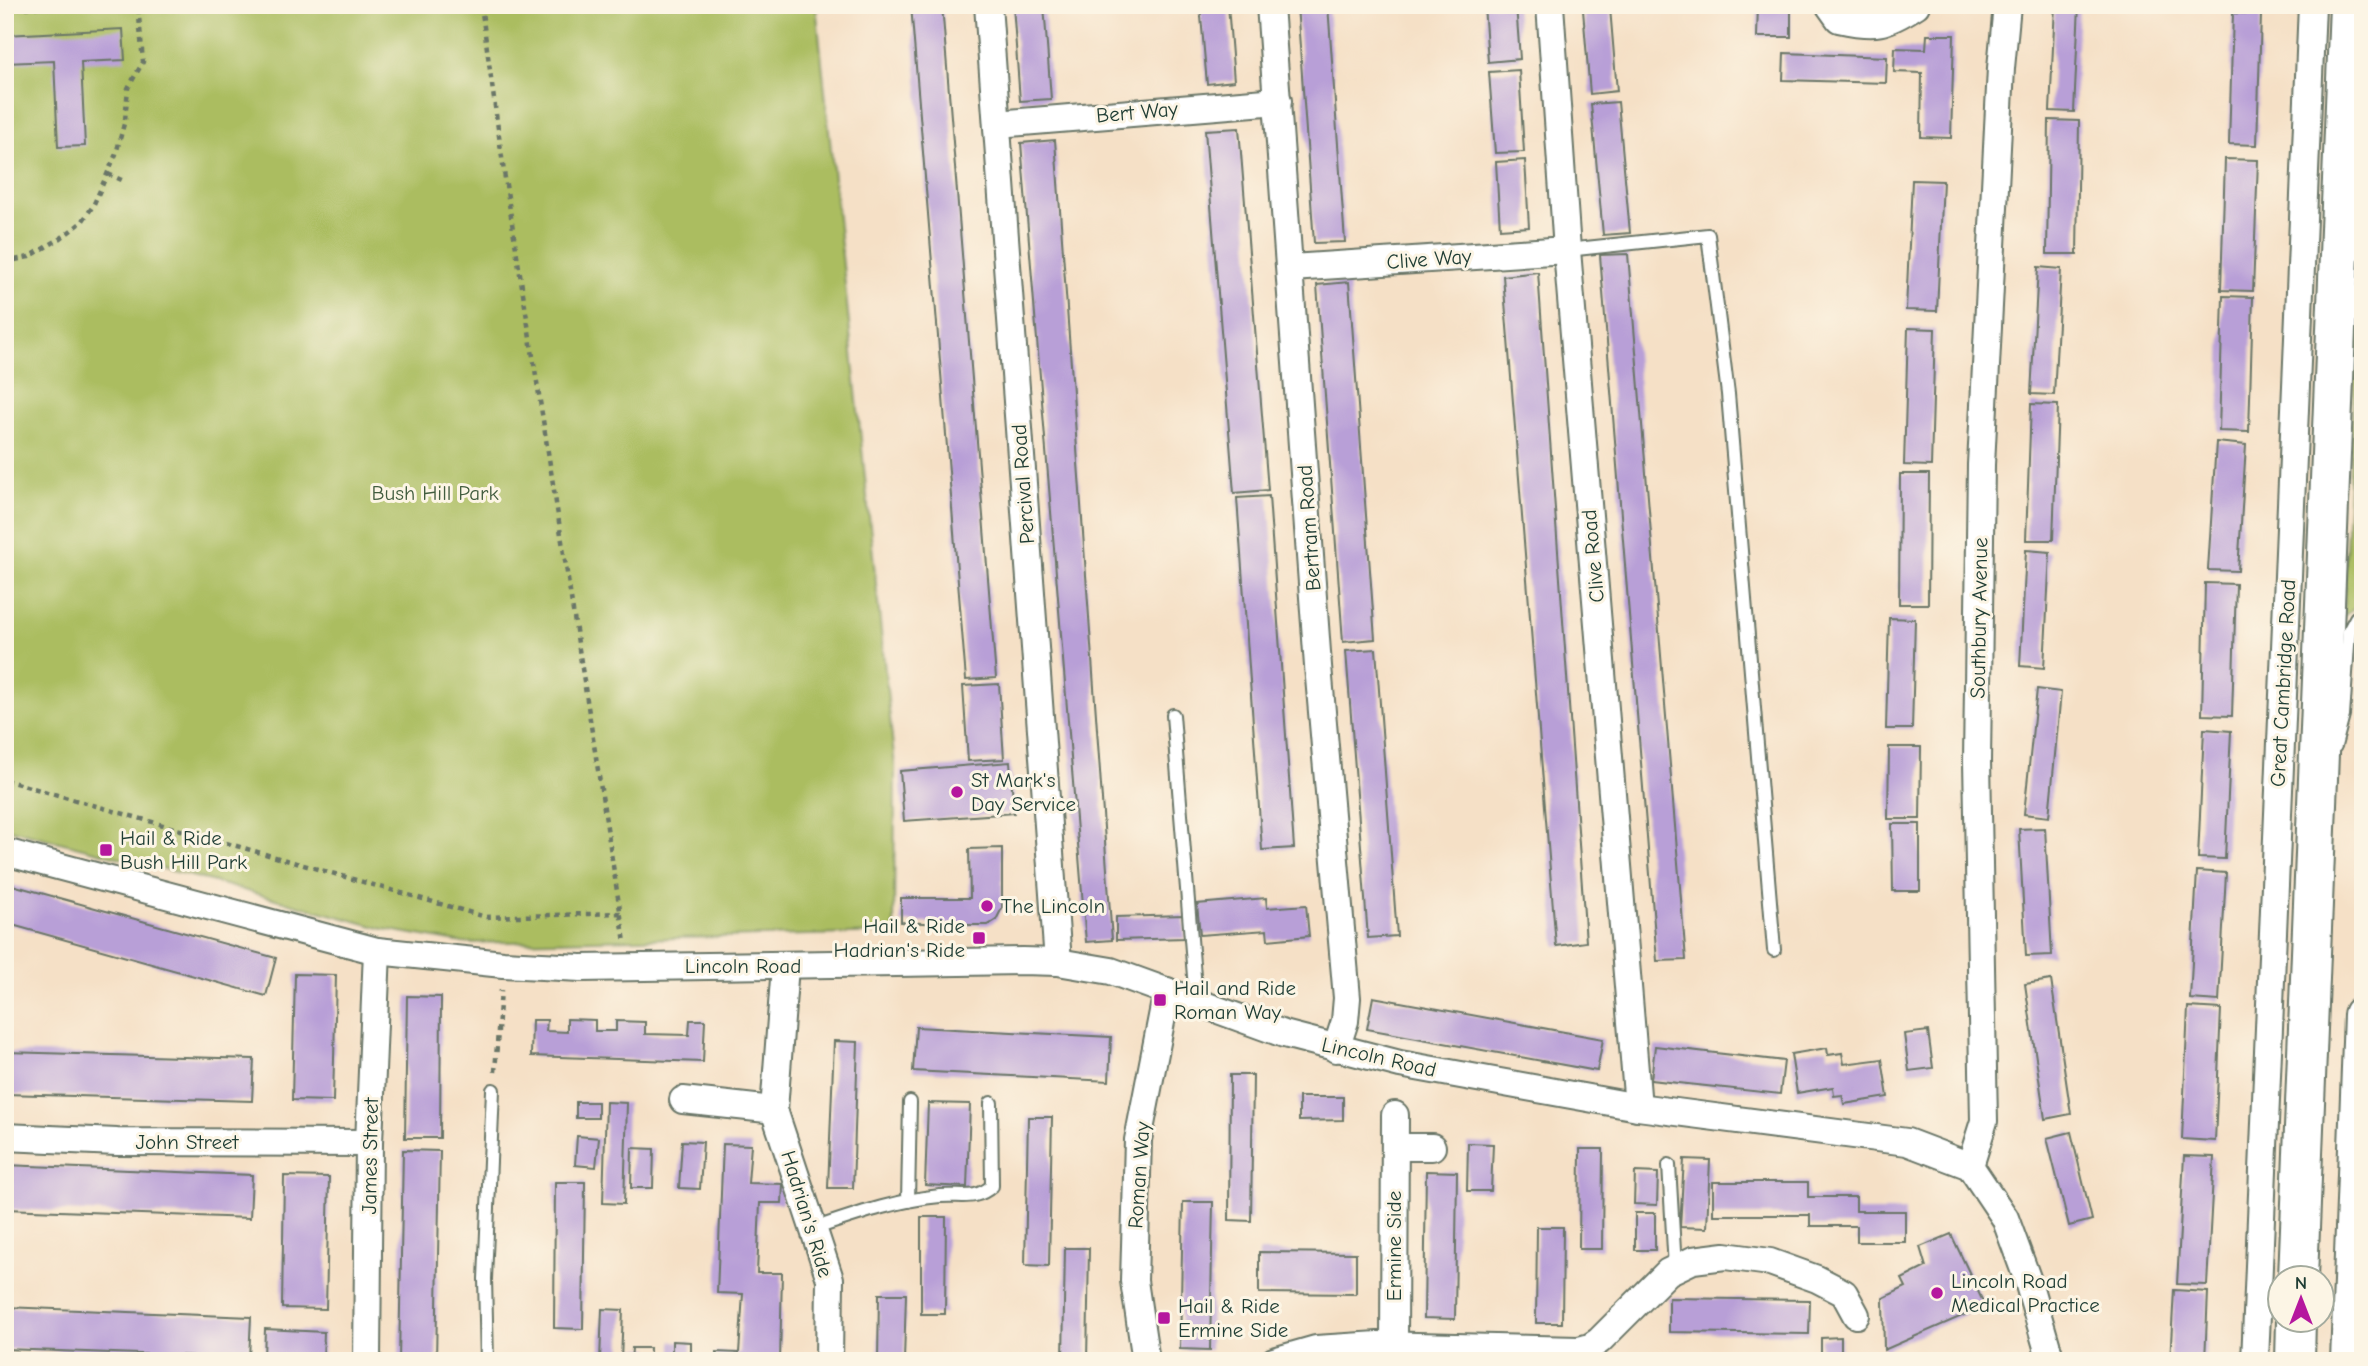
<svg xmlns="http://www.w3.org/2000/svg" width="2368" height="1366" viewBox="0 0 2368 1366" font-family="'Comic Neue',sans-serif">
	<rect width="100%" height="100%" fill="#fcf5e5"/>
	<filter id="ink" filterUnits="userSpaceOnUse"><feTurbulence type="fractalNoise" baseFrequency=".0143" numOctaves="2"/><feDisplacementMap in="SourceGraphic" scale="14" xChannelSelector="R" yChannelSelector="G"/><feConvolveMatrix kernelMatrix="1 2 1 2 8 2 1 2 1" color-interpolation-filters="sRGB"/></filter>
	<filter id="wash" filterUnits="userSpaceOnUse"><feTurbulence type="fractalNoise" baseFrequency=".00686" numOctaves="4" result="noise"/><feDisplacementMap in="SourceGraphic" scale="28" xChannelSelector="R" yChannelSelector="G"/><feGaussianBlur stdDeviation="1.57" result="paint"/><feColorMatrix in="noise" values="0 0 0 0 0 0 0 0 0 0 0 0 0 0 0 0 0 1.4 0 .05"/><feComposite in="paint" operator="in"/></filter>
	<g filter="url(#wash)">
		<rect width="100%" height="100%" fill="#f5e0c6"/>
		<!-- green -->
		<g fill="#abbd60" stroke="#657d4a" stroke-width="2">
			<polygon points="5,5 816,5 895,767 894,933 463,943 384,929 207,880 5,828"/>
			<polygon points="2363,250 2363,603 2343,616 2358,292"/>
		</g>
		<g id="blocks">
			<!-- building -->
			<g fill="#b89fd7">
				<polygon points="911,5 942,5 996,678 966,680"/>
				<polygon points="1013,5 1044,5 1051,99 1020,101"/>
				<polygon points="1200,5 1228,5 1234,81 1207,84"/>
				<polygon points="1297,5 1328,5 1345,242 1314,243"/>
				<polygon points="1484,5 1516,5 1520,59 1488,62"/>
				<polygon points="1758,5 1791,5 1791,37 1757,37"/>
				<polygon points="2055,5 2079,5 2074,112 2050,111"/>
				<polygon points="1610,8 1617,91 1590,94 1583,10"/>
				<polygon points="2233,13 2261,14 2257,145 2229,144"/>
				<polygon points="123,29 125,60 81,62 85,146 58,147 54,61 5,63 5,35"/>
				<polygon points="1927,35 1954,35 1951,138 1921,137 1922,73 1894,72 1895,48 1926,49"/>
				<polygon points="1784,53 1887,57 1886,83 1783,80"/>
				<polygon points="1519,70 1524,152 1495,153 1489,72"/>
				<polygon points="1618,102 1630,233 1603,235 1591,104"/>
				<polygon points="2049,120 2079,121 2077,254 2047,254"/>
				<polygon points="1239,128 1268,490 1234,493 1205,130"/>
				<polygon points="1055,140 1112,940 1086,942 1021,143"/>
				<polygon points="2225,159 2258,160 2253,291 2221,290"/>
				<polygon points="1525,160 1529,227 1500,229 1496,162"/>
				<polygon points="1912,180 1943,181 1937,311 1906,310"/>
				<polygon points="1628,254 1686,960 1657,961 1600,255"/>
				<polygon points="2038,267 2061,269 2054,395 2031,394"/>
				<polygon points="1538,272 1586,942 1556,946 1503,276"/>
				<polygon points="1349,282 1375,639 1343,642 1317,285"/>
				<polygon points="2223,296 2253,297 2249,432 2219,431"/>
				<polygon points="1908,328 1935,329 1931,466 1904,465"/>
				<polygon points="2031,404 2058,405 2053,540 2026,540"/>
				<polygon points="2216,442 2246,445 2238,571 2208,570"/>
				<polygon points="1900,474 1929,474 1928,604 1899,604"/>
				<polygon points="1269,496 1294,848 1262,850 1237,498"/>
				<polygon points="2026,550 2050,552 2044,668 2020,666"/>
				<polygon points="2205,583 2236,584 2232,716 2202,715"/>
				<polygon points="1889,618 1915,619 1912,729 1886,729"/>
				<polygon points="1376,649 1397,936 1368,938 1346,651"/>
				<polygon points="999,684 1004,759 968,761 963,686"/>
				<polygon points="2037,689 2061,692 2049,817 2024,814"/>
				<polygon points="2204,729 2231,731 2225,859 2198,858"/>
				<polygon points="1889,747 1921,747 1920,819 1888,819"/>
				<polygon points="1010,762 1014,813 904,821 900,771"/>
				<polygon points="1892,824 1920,824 1920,891 1893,891"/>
				<polygon points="2045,828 2052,955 2026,956 2019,829"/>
				<polygon points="1002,848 1002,908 996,920 988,925 969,925 901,922 901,898 970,898 969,849"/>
				<polygon points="2197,871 2226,873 2219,1001 2190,999"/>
				<polygon points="5,883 276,958 266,996 5,923"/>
				<polygon points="1266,898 1267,908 1306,905 1309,936 1268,940 1267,930 1200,935 1197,904"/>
				<polygon points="1184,915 1185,938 1116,940 1116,917"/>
				<polygon points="295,974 336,975 333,1101 292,1100"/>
				<polygon points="2051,980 2071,1114 2045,1119 2025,984"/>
				<polygon points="407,996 441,997 440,1138 405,1138"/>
				<polygon points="1373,997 1603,1039 1597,1071 1367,1029"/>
				<polygon points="2188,1007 2221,1009 2215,1141 2182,1139"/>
				<polygon points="567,1019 595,1020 595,1031 616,1031 616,1021 645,1022 645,1034 689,1035 690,1020 705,1020 703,1062 531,1056 532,1020 547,1020 546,1031 567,1032"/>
				<polygon points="916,1027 1111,1037 1109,1081 913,1071"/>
				<polygon points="1928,1031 1933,1068 1909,1071 1904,1034"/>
				<polygon points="834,1041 858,1042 853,1188 828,1188"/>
				<polygon points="1655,1046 1784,1061 1780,1094 1651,1080"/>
				<polygon points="1827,1048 1828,1055 1842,1053 1844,1064 1882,1059 1888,1097 1844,1104 1842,1095 1834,1096 1833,1087 1797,1093 1791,1054"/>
				<polygon points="5,1052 254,1059 252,1101 5,1094"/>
				<polygon points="1230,1075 1253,1075 1251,1221 1229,1220"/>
				<polygon points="1299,1097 1343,1097 1343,1120 1299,1121"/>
				<rect x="576" y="1102" width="22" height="16"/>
				<polygon points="606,1102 627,1103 624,1204 603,1203"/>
				<polygon points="928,1103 970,1104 967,1187 925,1185"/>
				<polygon points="1028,1117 1052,1117 1049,1266 1025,1265"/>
				<polygon points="2071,1132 2092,1220 2069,1226 2047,1138"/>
				<polygon points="577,1136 599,1138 596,1167 575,1165"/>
				<polygon points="682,1141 703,1142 700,1189 679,1188"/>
				<polygon points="1468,1143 1493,1144 1491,1191 1467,1191"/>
				<polygon points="723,1144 751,1145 748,1183 783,1184 782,1203 760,1203 757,1273 782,1273 780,1361 716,1361 716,1352 739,1353 743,1294 717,1293"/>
				<polygon points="632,1148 654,1149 653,1188 631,1188"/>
				<polygon points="1580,1149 1603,1149 1602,1249 1579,1249"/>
				<polygon points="403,1150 440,1151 436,1361 399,1361"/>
				<polygon points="2184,1156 2214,1157 2207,1285 2177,1284"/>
				<polygon points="1684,1159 1710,1160 1707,1228 1680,1227"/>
				<polygon points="5,1165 252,1175 250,1218 5,1209"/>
				<polygon points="1426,1171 1457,1172 1455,1319 1424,1318"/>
				<polygon points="1635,1172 1658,1173 1657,1205 1634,1204"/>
				<polygon points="284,1176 329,1177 326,1309 282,1308"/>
				<polygon points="555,1182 585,1182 583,1329 554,1328"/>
				<polygon points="1713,1182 1808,1182 1808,1197 1856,1197 1856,1211 1905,1211 1905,1242 1857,1242 1857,1226 1810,1226 1810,1215 1713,1215"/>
				<polygon points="1183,1202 1213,1202 1210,1350 1180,1349"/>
				<rect x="1635" y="1213" width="20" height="37"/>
				<polygon points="921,1217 946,1217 945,1314 921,1314"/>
				<polygon points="1537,1227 1563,1227 1562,1323 1536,1323"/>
				<polygon points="1951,1234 1985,1306 1884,1350 1883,1298 1906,1287 1902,1279 1926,1267 1920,1247"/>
				<polygon points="1065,1248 1089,1248 1087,1361 1063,1361"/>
				<polygon points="1259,1252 1356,1253 1356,1294 1259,1293"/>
				<polygon points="2174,1290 2208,1292 2205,1361 2170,1361"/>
				<polygon points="879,1294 906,1294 904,1361 878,1361"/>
				<polygon points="1669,1298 1810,1300 1809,1334 1669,1332"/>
				<polygon points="5,1307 251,1317 249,1358 5,1349"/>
				<polygon points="602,1309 623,1310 621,1361 600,1361"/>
				<polygon points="265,1329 324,1332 323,1361 264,1358"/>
				<polygon points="1841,1337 1841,1361 1821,1361 1821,1338"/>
				<polygon points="672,1341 691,1342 691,1361 672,1361"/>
				<polygon points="632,1348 650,1348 649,1361 631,1361"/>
			</g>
		</g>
	</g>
	<g filter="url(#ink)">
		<use href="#blocks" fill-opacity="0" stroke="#6a7667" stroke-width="2"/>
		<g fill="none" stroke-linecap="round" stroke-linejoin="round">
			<defs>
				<g id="service">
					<polyline points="1567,250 1708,235 1728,394 1774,950"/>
					<polyline points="1173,715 1196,1001"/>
					<polyline points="2335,746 2343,716 2349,631 2356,618 2363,617"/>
					<polyline points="1669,1165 1675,1268"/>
					<polyline points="908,1201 910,1102"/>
					<path d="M813 1229C855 1215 897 1200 940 1196 961 1194 975 1201 992 1186L991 1103"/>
					<polyline points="487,1361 485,1279 493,1090"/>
				</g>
				<g id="minor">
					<polyline points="988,5 1058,962"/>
					<polyline points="1270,5 1318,666 1347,998 1345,1021 1336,1049"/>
					<polyline points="1550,5 1567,250 1638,1107"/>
					<path d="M1829 5 1839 19C1875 27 1885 25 1916 5"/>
					<polyline points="997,124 1278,101"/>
					<polyline points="1291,268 1567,250"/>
					<polyline points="5,852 377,951 503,964 581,968 1022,961 1058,962 1111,971 1284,1034 1400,1064 1638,1107 1907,1142 1970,1166 2005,1218 2027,1278 2051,1361"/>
					<polyline points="785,966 774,1110 830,1279 829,1361"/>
					<polyline points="683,1100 774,1110"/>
					<polyline points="5,1137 117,1142 369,1143"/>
					<polyline points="1395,1147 1432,1147"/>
					<polyline points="1970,1166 1984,1121 1977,761 1981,465 2001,68 2007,5"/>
					<polyline points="1394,1345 1395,1115"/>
					<polyline points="367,1361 369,1143 377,951"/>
					<polyline points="1146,1361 1134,1281 1138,1140 1167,991"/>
					<polyline points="1274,1361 1316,1349 1378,1345 1579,1350 1590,1347 1599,1341 1668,1272 1693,1260 1725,1256 1770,1262 1817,1279 1844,1293 1856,1315"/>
					<polyline points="2255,1361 2312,5"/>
				</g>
				<polyline id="primary" points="2348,241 2363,184"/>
				<g id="trunk">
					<polyline points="2298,1278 2349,5"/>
					<polyline points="2295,1361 2296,1320"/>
					<polyline points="2350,1361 2363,1015"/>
				</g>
			</defs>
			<!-- service casing -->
			<use href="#service" stroke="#6a7667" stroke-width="16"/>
			<!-- minor casing -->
			<use href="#minor" stroke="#6a7667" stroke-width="30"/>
			<!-- primary casing -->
			<use href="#primary" stroke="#6a7667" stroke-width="42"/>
			<!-- trunk casing -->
			<use href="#trunk" stroke="#6a7667" stroke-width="42"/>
			<!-- path -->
			<g stroke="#6a7667" stroke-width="4.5" stroke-dasharray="5 5" stroke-linecap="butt">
				<polyline points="481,5 504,172 625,942"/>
				<polyline points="5,9 70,5"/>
				<polyline points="108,174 124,181"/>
				<polyline points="5,262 29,257 61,238 82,222 93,206 116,154 125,120 128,88 143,62 138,5"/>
				<polyline points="5,780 486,917 621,913"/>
				<polyline points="495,1072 501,990"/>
			</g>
			<!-- service -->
			<use href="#service" stroke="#fff" stroke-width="12"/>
			<!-- minor -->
			<use href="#minor" stroke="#fff" stroke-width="26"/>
			<!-- primary -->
			<use href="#primary" stroke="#fff" stroke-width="38"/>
			<!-- trunk -->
			<use href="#trunk" stroke="#fff" stroke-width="38"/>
		</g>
	</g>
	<!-- markers -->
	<g fill="#b5179e" stroke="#fcf5e5" stroke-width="2.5">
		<circle cx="957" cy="792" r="7"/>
		<rect x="99" y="843" width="14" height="14" rx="3.5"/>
		<circle cx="987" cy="906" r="7"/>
		<rect x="972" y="931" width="14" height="14" rx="3.5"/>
		<rect x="1153" y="993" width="14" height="14" rx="3.5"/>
		<circle cx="1937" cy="1293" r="7"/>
		<rect x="1157" y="1311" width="14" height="14" rx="3.5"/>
	</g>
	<g text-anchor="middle" stroke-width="6" stroke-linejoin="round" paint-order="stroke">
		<!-- street labels -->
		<g font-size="21" fill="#1f3d34" stroke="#fcf5e5">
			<text transform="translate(1137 112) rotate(-5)" y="7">Bert Way</text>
			<text transform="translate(1429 259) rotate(-4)" y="7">Clive Way</text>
			<text transform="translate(1023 484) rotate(-94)" y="7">Percival Road</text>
			<text transform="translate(1309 528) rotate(-94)" y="7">Bertram Road</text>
			<text transform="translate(1593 556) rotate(-95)" y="7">Clive Road</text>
			<text transform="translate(1979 618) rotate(-89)" y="7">Southbury Avenue</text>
			<text transform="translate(2283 683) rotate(-87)" y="7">Great Cambridge Road</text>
			<text x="743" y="973">Lincoln Road</text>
			<text transform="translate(1379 1057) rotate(13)" y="7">Lincoln Road</text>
			<text x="187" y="1149">John Street</text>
			<text transform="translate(370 1156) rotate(-89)" y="7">James Street</text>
			<text transform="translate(1139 1175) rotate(-86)" y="7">Roman Way</text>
			<text transform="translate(807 1214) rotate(73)" y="7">Hadrian's Ride</text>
			<text transform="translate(1394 1246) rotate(-90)" y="7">Ermine Side</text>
		</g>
		<!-- park labels -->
		<g font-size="21" fill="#425d3f" stroke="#fcf5e5">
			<text x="435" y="500">Bush Hill Park</text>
		</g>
		<!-- poi labels -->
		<g font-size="21" fill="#1f3d34" stroke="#fcf5e5" text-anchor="start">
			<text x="971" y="787">St Mark's<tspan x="971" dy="24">Day Service</tspan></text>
			<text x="120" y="845">Hail &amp; Ride<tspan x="120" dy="24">Bush Hill Park</tspan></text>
			<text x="1001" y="913">The Lincoln</text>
			<text x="965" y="933" text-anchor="end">Hail &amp; Ride<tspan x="965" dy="24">Hadrian's Ride</tspan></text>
			<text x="1174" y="995">Hail and Ride<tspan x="1174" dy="24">Roman Way</tspan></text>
			<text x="1951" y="1288">Lincoln Road<tspan x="1951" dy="24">Medical Practice</tspan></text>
			<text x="1178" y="1313">Hail &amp; Ride<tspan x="1178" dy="24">Ermine Side</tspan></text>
		</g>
	</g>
	<!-- margin -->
	<rect width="2368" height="1366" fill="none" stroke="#fcf5e5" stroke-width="28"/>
	<!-- north arrow -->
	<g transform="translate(2301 1299)"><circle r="33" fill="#fcf5e5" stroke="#a4ab9e" stroke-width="2"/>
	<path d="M0-5L12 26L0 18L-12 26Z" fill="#b5179e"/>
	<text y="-10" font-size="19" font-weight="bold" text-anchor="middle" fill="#1f3d34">N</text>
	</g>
</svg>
